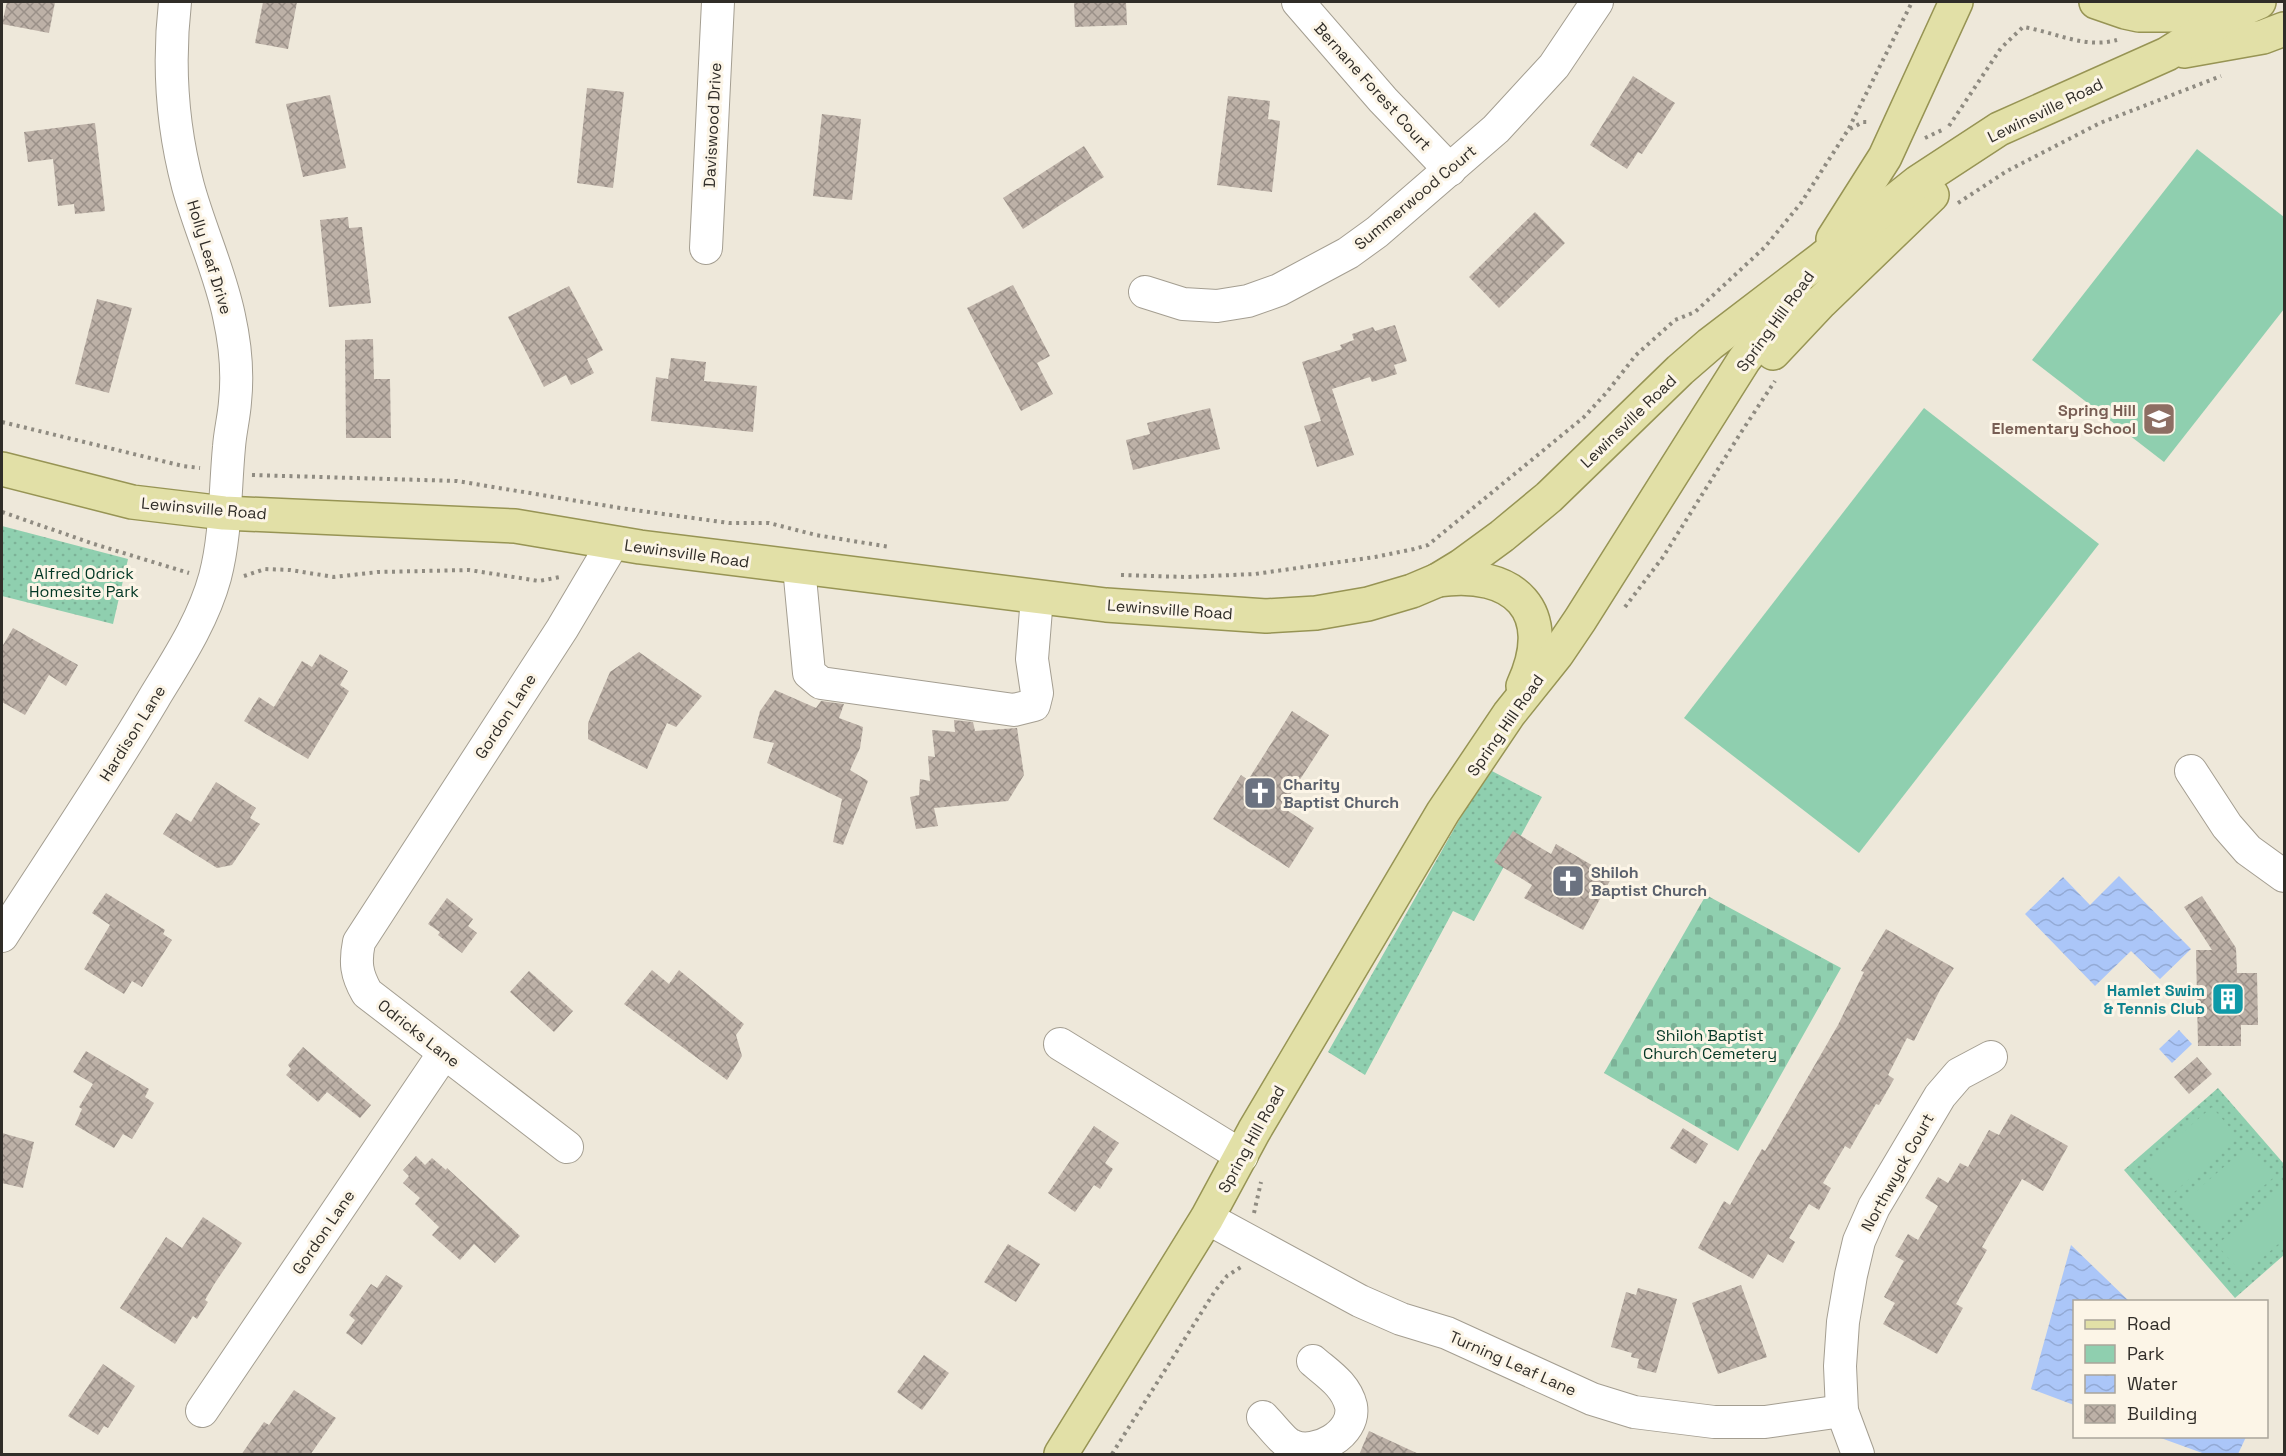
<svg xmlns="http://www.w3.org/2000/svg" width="2286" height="1456" viewBox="0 0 2286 1456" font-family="'Space Grotesk',sans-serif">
	<defs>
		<pattern id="green-dots" width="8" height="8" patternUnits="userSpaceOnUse" patternTransform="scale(1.5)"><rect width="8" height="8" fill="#8fcfaf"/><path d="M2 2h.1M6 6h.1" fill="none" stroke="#7cb297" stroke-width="1.8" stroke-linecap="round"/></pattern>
		<pattern id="cemetery-stones" width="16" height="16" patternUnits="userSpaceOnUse" patternTransform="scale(1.5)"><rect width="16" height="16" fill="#8fcfaf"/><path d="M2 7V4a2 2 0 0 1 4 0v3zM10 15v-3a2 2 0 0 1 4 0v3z" fill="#7cb297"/></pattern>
		<pattern id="water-waves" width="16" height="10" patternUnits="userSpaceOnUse" patternTransform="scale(1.5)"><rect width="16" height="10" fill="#abc6f8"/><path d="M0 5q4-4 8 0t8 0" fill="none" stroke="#93aad5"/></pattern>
		<pattern id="building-cross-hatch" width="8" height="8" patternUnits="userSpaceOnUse" patternTransform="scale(1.5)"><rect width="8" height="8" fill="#bdb1a7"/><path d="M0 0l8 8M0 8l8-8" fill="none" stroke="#9a9088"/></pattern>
	</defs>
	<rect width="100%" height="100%" fill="#eee8da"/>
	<!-- green -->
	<g fill="url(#green-dots)">
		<polygon points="2,526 128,559 113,624 2,596"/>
		<polygon points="1488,769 1542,797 1474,921 1453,911 1365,1075 1328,1052"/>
		<polygon points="2218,1088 2284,1164 2284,1255 2235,1298 2124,1170"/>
	</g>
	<!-- cemetery -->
	<polygon fill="url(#cemetery-stones)" points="1706,895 1841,968 1738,1151 1604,1073"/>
	<!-- pitch -->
	<g fill="#8fcfaf">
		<polygon points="2197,149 2284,217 2284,309 2164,462 2032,360"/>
		<polygon points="1924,408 2099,544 1859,853 1684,718"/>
		<polygon points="2212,1107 2238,1137 2172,1194 2146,1164"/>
		<polygon points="2247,1147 2273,1178 2208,1234 2181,1204"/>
		<polygon points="2282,1188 2284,1190 2284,1239 2243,1275 2217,1245"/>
	</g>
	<!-- water -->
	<g fill="url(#water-waves)">
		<polygon points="2119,876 2191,949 2160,979 2131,951 2095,986 2025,914 2063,877 2090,905"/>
		<polygon points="2179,1030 2192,1044 2172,1063 2159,1049"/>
		<polygon points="2071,1245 2129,1301 2074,1302 2074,1405 2031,1389"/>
		<polygon points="2158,1437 2246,1437 2238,1454 2205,1454"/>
	</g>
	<!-- building -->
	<g fill="url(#building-cross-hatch)">
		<polygon points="7,2 55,2 49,33 2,24"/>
		<polygon points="263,2 297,2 288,49 255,43"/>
		<polygon points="1074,2 1126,2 1127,25 1075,27"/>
		<polygon points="1633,76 1675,103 1642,154 1638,152 1627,169 1590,145"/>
		<polygon points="587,88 624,92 613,188 577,183"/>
		<polygon points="330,95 346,168 303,177 286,104"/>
		<polygon points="1228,96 1270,101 1268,119 1280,121 1272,192 1217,185"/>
		<polygon points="822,114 861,119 852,200 813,196"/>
		<polygon points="95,123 105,211 75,214 74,204 58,206 53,159 28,162 24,132"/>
		<polygon points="1084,146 1104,177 1023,229 1003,198"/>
		<polygon points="1535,212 1565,243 1499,308 1469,277"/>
		<polygon points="348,217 349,228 362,227 371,303 329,307 320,220"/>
		<polygon points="1013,285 1050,356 1037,363 1053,394 1021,411 967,308"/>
		<polygon points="569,286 603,350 587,359 594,373 571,385 566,375 544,387 508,317"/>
		<polygon points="97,299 132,308 109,393 75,384"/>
		<polygon points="1395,325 1407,361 1394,365 1397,374 1372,382 1370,377 1332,389 1354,455 1317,467 1304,426 1321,421 1302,362 1342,349 1340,345 1354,340 1352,334 1373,327 1375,331"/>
		<polygon points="373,339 374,379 390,379 391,438 346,438 345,340"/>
		<polygon points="671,358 706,362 704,381 757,386 753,432 651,421 656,377 668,379"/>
		<polygon points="1210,408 1220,449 1133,470 1126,440 1150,434 1147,423"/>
		<polygon points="13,628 78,665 66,686 49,675 25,715 2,702 2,647"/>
		<polygon points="639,652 702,696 676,727 667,723 647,769 588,739 588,723 610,672"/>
		<polygon points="320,654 348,671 340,685 349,691 308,759 244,721 259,697 274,707 302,661 312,667"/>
		<polygon points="775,690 816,708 821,701 844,704 839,718 863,727 860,748 850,770 868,781 843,845 833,842 842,799 767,763 774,743 753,738 760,711"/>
		<polygon points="1292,711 1329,735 1282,807 1314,828 1289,868 1213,819 1241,775 1248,780"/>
		<polygon points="954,720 973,722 975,731 1017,728 1024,775 1008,801 934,808 938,826 916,829 910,797 919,795 920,779 930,781 928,756 935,757 932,730 955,732"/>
		<polygon points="216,782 256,808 250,818 260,824 232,865 217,868 163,834 176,813 191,822"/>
		<polygon points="1513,831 1551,854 1556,844 1612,877 1583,930 1524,898 1532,885 1494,862"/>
		<polygon points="106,893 165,930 163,934 172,940 142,987 132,981 124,994 84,969 110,925 92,913"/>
		<polygon points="2202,896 2236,948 2237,973 2257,973 2258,1025 2241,1025 2241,1046 2198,1046 2196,950 2212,950 2184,907"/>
		<polygon points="447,898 473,919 468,926 477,933 462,953 438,935 440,932 428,924"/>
		<polygon points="1886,929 1954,968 1940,990 1914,1041 1907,1038 1888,1075 1894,1079 1879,1105 1876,1104 1850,1149 1845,1146 1823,1183 1831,1188 1819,1210 1809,1204 1789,1238 1795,1242 1783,1263 1768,1254 1753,1279 1698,1248 1724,1201 1730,1205 1762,1149 1765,1151 1838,1025 1864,972 1861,971"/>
		<polygon points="652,970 669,984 679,970 744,1024 736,1035 742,1056 727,1080 624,1004"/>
		<polygon points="529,971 573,1011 554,1032 510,992"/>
		<polygon points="303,1047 371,1105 360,1118 327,1092 318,1102 286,1075 291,1069 288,1065"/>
		<polygon points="86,1051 149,1089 145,1097 154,1103 132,1139 123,1134 114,1148 75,1125 82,1109 79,1107 93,1084 73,1072"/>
		<polygon points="2197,1057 2212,1074 2189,1094 2174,1077"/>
		<polygon points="2011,1114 2068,1146 2043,1191 2022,1179 1982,1247 1987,1250 1956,1304 1963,1308 1937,1354 1883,1324 1895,1303 1884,1297 1904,1261 1895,1256 1908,1234 1918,1240 1938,1206 1925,1198 1938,1177 1948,1183 1960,1163 1968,1167 1989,1130 1999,1135"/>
		<polygon points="1094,1126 1119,1143 1105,1163 1113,1169 1100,1189 1094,1185 1075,1212 1048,1193"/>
		<polygon points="1683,1128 1708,1144 1696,1164 1670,1148"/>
		<polygon points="2,1133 34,1142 23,1188 2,1183"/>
		<polygon points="416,1156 425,1165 432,1158 446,1170 447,1168 520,1236 495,1263 474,1244 460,1260 432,1235 439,1227 415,1204 420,1198 403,1183 409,1176 403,1170"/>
		<polygon points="203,1217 242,1243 213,1286 205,1300 208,1302 197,1319 193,1316 175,1344 120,1308 166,1237 182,1248"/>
		<polygon points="1008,1244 1040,1264 1016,1302 984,1282"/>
		<polygon points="386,1275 403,1286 362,1345 346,1333 355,1320 349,1315 371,1284 377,1288"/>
		<polygon points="1741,1285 1767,1357 1718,1374 1692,1303"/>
		<polygon points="1638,1288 1677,1299 1656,1373 1637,1368 1639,1359 1631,1357 1632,1353 1611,1347 1626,1292 1636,1295"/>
		<polygon points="924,1355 949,1373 922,1410 897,1392"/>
		<polygon points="103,1364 135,1386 108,1428 104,1426 98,1435 68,1416"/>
		<polygon points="294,1390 336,1418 310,1455 241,1455 264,1422 269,1425"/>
		<polygon points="1369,1431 1421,1455 1359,1455"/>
	</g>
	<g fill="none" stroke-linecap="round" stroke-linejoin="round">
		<defs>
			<g id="minor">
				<polyline points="1298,2 1383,100 1450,170"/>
				<polyline points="706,248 718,2"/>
				<polyline points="1145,292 1183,304 1217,306 1248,301 1279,290 1348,253 1377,232 1496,129 1554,66 1597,2"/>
				<polyline points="799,567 809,673 821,683 1014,710 1034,705 1037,693 1032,659 1037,597"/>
				<polyline points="2191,771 2227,826 2248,850 2284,876"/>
				<path d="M2 936C53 857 106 779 154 698 177 660 203 621 215 577 226 535 225 489 229 447 230 432 234 417 235 402 238 374 235 343 229 316 220 272 200 230 188 186 172 126 168 64 175 2"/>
				<polyline points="1060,1044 1242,1156"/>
				<path d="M567 1147 367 993C356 974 355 962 359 942L562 629 613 543"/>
				<polyline points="1207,1218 1360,1301 1401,1319 1447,1333 1592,1399 1634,1412 1714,1422 1765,1422 1842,1411"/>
				<polyline points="202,1411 444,1053"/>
				<path d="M1263 1417C1270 1424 1284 1443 1293 1446 1315 1456 1356 1434 1351 1406 1346 1385 1328 1374 1313 1361"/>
				<polyline points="1858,1454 1842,1411 1840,1366 1843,1322 1851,1275 1859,1241 1874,1207 1940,1096 1959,1074 1991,1057"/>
			</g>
			<g id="major">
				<polyline points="2096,2 2125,12 2139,15 2229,15"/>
				<polyline points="2184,51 2263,37 2284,29"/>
				<polyline points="1833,239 1885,157 1956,2"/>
				<polyline points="1773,353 1821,302 1932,195"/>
				<polyline points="2,469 132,502 224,513 515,526 640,547 1106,605 1266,616 1316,613 1368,604 1412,591 1438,580 1461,566 1502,536 1549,497 1680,370 1710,344 1820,260 1918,182 1999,129 2167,54 2229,15 2259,2"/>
				<path d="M1438 580C1514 569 1558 611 1523 686"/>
				<polyline points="1061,1454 1207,1218 1254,1131 1443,812 1509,714 1557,654 1580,620 1744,360 1795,294"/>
			</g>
		</defs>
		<!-- minor casing -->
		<use href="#minor" stroke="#a49e91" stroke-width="34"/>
		<!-- major casing -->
		<use href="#major" stroke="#979454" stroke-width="36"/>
		<!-- path -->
		<g stroke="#8f8b81" stroke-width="4" stroke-dasharray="3 4.5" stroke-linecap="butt">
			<path d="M1949 126 2001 48 2023 27C2055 32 2084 49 2117 40"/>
			<polyline points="1850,129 1863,122 1870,122"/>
			<polyline points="1925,138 1942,130"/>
			<polyline points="1958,203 2007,171 2100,123 2221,76"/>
			<polyline points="2,422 183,466 200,468"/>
			<polyline points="252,475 457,481 620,508 729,523 769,523 816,535 890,547"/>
			<polyline points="2,512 94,544 189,573"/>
			<polyline points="1121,575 1186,577 1255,574 1375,557 1414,549 1428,545 1584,417 1607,392 1636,355 1675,320 1695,312 1765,247 1801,203 1848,130 1912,2"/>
			<polyline points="244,576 265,569 290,570 334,577 378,572 469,570 539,581 560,577"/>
			<polyline points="1625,607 1663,557 1740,434 1775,381"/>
			<polyline points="1254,1213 1261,1182"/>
			<polyline points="1112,1454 1215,1291 1227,1276 1241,1267"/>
		</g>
		<!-- minor -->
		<use href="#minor" stroke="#fff" stroke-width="32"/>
		<!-- major -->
		<use href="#major" stroke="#e2e0a7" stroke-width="33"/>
	</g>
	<!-- icons -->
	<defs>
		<symbol id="school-square" viewBox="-11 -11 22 22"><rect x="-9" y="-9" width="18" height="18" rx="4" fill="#8d6e63" stroke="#fcf5e7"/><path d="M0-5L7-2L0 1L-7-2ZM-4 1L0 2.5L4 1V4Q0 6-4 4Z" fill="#fff"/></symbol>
		<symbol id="church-square" viewBox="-11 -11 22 22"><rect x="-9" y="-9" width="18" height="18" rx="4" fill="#6b7280" stroke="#fcf5e7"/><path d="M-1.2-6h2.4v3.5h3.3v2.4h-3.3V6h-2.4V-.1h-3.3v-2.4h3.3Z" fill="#fff"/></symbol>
		<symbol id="building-square" viewBox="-11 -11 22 22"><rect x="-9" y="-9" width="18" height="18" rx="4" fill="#0f9aa8" stroke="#fcf5e7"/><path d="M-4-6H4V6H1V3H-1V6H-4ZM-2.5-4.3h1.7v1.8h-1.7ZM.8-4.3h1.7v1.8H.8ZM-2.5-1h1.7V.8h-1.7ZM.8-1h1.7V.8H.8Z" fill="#fff"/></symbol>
	</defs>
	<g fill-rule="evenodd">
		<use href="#school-square" x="2140" y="400" width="38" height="38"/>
		<use href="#church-square" x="1241" y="774" width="38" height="38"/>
		<use href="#church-square" x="1549" y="862" width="38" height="38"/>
		<use href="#building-square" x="2209" y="980" width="38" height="38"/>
	</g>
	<g text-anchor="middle" stroke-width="6" stroke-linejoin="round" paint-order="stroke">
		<!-- street labels -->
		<g font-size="16" fill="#302d28" stroke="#fcf5e7">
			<text transform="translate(1373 86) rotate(48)" y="6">Bernane Forest Court</text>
			<text transform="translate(2045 110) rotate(-26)" y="6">Lewinsville Road</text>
			<text transform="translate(712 125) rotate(-87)" y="6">Daviswood Drive</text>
			<text transform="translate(1415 197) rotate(-40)" y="6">Summerwood Court</text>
			<text transform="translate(210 257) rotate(73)" y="6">Holly Leaf Drive</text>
			<text transform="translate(1775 321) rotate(-54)" y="6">Spring Hill Road</text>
			<text transform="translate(1628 421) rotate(-44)" y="6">Lewinsville Road</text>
			<text transform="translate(204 508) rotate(5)" y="6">Lewinsville Road</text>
			<text transform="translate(687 553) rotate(8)" y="6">Lewinsville Road</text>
			<text transform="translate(1170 609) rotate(4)" y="6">Lewinsville Road</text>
			<text transform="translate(505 716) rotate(-57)" y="6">Gordon Lane</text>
			<text transform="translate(1505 725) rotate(-55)" y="6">Spring Hill Road</text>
			<text transform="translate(132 733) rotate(-58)" y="6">Hardison Lane</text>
			<text transform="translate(419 1033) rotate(38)" y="6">Odricks Lane</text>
			<text transform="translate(1251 1139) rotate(-61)" y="6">Spring Hill Road</text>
			<text transform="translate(1897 1172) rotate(-61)" y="6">Northwyck Court</text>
			<text transform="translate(323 1232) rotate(-56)" y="6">Gordon Lane</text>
			<text transform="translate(1513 1363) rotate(24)" y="6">Turning Leaf Lane</text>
		</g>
		<!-- education labels -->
		<g font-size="16" font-weight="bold" fill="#785e54" stroke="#fcf5e7" text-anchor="end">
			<text x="2136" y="416">Spring Hill<tspan x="2136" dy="18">Elementary School</tspan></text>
		</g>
		<!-- park labels -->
		<g font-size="16" fill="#023724" stroke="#fcf5e7">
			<text x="84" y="579">Alfred Odrick<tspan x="84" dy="18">Homesite Park</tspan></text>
			<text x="1710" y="1041">Shiloh Baptist<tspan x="1710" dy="18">Church Cemetery</tspan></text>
		</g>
		<!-- worship labels -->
		<g font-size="16" font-weight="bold" fill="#5b616d" stroke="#fcf5e7" text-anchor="start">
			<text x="1283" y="790">Charity<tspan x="1283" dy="18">Baptist Church</tspan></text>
			<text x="1591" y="878">Shiloh<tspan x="1591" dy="18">Baptist Church</tspan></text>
		</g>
		<!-- culture labels -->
		<g font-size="16" font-weight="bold" fill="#0d838f" stroke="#fcf5e7" text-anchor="end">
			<text x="2205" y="996">Hamlet Swim<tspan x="2205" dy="18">&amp; Tennis Club</tspan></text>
		</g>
	</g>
	<!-- border -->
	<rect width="2286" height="1456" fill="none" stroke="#302d28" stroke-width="6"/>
	<!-- legend -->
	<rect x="2073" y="1300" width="195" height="138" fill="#fcf5e7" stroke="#aaa59b" stroke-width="1.5"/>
	<rect x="2085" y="1320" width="30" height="9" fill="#e2e0a7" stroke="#aaa59b" stroke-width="1.5"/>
	<text x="2127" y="1330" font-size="18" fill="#302d28">Road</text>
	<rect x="2085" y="1345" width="30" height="18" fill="#8fcfaf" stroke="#aaa59b" stroke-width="1.5"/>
	<text x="2127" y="1360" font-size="18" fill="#302d28">Park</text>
	<rect x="2085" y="1375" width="30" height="18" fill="url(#water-waves)" stroke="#aaa59b" stroke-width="1.5"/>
	<text x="2127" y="1390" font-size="18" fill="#302d28">Water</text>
	<rect x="2085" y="1405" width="30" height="18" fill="url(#building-cross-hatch)" stroke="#aaa59b" stroke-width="1.5"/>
	<text x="2127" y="1420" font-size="18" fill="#302d28">Building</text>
</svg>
